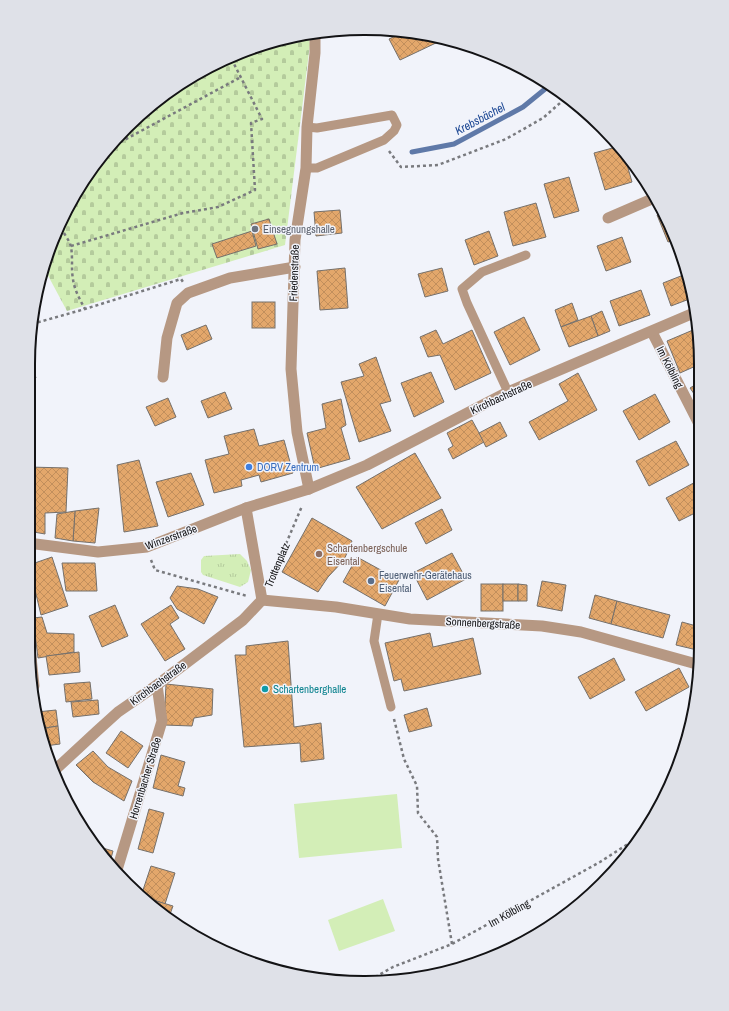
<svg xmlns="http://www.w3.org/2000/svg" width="729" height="1011" viewBox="0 0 729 1011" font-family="'Archivo Narrow',sans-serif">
	<defs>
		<pattern id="grass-tufts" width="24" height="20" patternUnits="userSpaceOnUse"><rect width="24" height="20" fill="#d3eeb7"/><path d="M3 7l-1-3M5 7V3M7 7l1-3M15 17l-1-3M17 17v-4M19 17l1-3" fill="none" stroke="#b4cb9c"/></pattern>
		<pattern id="cemetery-stones" width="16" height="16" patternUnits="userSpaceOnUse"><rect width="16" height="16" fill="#d3eeb7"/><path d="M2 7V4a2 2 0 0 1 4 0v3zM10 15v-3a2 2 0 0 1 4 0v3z" fill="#b4cb9c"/></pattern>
		<pattern id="building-cross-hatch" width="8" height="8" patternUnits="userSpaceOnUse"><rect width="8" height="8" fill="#e3a76b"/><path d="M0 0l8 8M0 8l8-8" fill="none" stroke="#c28f5c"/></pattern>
	</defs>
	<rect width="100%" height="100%" fill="#f1f3fa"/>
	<!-- grass -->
	<polygon fill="url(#grass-tufts)" points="240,554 247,561 251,570 248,582 240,587 203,575 201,572 201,560 204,556"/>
	<!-- cemetery -->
	<polygon fill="url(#cemetery-stones)" points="308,34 310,44 285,245 67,311 45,270 73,196 143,111 196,73 257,46"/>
	<!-- garden -->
	<g fill="#d3eeb7">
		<polygon points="397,794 402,848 299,858 294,804"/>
		<polygon points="383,899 395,931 339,951 328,920"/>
	</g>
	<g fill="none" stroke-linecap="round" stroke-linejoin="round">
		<!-- stream -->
		<polyline stroke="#5f79a8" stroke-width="5" points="412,152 454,144 523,107 550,85"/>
	</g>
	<!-- building -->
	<g fill="url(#building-cross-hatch)" stroke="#75706b">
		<polygon points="404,32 435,37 438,42 400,60 389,39"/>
		<polygon points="620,146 624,154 632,182 605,190 594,153"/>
		<polygon points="569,177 579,211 554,218 544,184"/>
		<polygon points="536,203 546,237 513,246 504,212"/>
		<polygon points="340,210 342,233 316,236 314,212"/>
		<polygon points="662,213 675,236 676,239 668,242 657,215"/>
		<polygon points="269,219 277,244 258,249 251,224"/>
		<polygon points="252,231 256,246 217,258 212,244"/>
		<polygon points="489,231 498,256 474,265 465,240"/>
		<polygon points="622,237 631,262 606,271 597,246"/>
		<polygon points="345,268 348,308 320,310 317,271"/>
		<polygon points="442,268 448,291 425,297 418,274"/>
		<polygon points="686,274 692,298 671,306 663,283"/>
		<polygon points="641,290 650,315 619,326 610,301"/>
		<rect x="252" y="302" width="23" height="26"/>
		<polygon points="572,303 578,320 561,327 555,310"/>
		<polygon points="602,311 610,331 598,336 591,316"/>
		<polygon points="591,316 598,336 569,347 561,327"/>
		<polygon points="524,317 540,350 510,365 494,332"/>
		<polygon points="206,325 212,339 187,350 181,335"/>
		<polygon points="436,330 443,344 472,330 491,373 455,390 440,355 428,357 420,337"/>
		<polygon points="693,330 698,343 698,365 680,373 667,341"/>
		<polygon points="29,354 36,378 28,380 28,364"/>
		<polygon points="376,357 391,401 380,404 391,431 359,442 341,382 364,376 359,364"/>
		<polygon points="431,372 444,402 414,417 401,383"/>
		<polygon points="578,373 597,410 539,440 529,422 568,401 559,384"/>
		<polygon points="698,383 699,401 690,388"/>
		<polygon points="225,392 232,409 208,418 201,401"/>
		<polygon points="655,394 670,422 639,440 623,411"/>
		<polygon points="168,398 176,417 155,426 146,407"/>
		<polygon points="341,399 346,425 341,428 350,459 315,469 307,433 326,428 322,404"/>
		<polygon points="472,420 484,442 453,459 448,449 453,446 447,433"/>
		<polygon points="500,422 507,436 486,447 479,433"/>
		<polygon points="254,429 259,446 284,440 293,473 261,482 259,475 241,480 242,486 214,493 205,460 229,454 224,436"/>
		<polygon points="676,441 689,465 649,486 636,461"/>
		<polygon points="415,453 441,498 382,529 356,487"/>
		<polygon points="139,460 158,526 124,532 117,465"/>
		<polygon points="28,467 68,468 66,512 45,513 45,534 28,531"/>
		<polygon points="191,473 204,505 168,517 156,482"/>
		<polygon points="699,480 699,511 679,521 666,498"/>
		<polygon points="99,508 95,543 73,541 75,511"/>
		<polygon points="442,509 452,530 426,544 415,523"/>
		<polygon points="75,511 73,541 55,538 57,514"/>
		<polygon points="312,518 352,541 344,560 328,577 318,592 282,572"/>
		<polygon points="452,553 466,579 427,600 413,573"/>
		<polygon points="52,557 68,606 41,615 29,565"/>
		<polygon points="357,557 399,580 385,606 343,582"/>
		<polygon points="62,563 95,563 97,591 66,591"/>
		<polygon points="542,581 566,585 562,611 537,606"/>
		<rect x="481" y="584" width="22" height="27"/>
		<rect x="503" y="584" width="15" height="17"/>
		<polygon points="518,584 527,585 527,601 518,601"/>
		<polygon points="177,586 198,589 218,597 204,624 177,609 170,598"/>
		<polygon points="595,595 617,601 611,624 589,618"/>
		<polygon points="617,601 670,615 663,638 611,624"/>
		<polygon points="115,605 128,636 102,647 89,616"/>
		<polygon points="171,605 179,618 170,624 185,649 165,661 141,624"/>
		<polygon points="42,617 47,633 74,634 74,652 38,658 33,618"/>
		<polygon points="682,622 700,627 700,638 697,650 676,645"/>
		<polygon points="430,633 433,647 473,638 481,674 404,691 401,679 394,681 385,643"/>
		<polygon points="288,641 294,727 321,723 324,759 301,762 300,743 244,747 235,655 246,655 246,646"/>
		<polygon points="79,652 80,672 49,675 46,656"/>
		<polygon points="614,658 625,680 590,699 578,677"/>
		<polygon points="679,668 689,687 646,711 635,692"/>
		<polygon points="90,682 92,699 66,702 64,684"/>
		<polygon points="166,684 213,689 212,715 194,718 192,726 164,725"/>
		<polygon points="98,700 99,714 73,717 71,702"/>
		<polygon points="427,708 432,726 409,732 404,715"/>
		<polygon points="56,710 58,726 39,729 37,712"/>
		<polygon points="58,726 60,744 45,746 40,734 39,729"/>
		<polygon points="121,731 143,746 128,768 106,753"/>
		<polygon points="93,751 108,767 132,781 124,801 93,782 76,765"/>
		<polygon points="161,755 185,762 178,786 185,788 183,796 153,788"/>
		<polygon points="149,809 164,813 153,853 138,849"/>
		<polygon points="96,846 113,851 110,862"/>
		<polygon points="151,866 175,873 165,904 141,896"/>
		<polygon points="143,897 173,906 169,917 143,900"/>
	</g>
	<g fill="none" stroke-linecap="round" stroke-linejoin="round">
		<!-- path -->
		<g stroke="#797a7e" stroke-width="2.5" stroke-dasharray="3 3" stroke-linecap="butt">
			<polyline points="115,145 241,77"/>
			<polyline points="389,151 401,167 438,165 506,139 543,118 568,96"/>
			<path d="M61 228C64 234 70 241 71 247 73 258 71 269 73 279 74 289 80 300 85 309"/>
			<polyline points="71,246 183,213 218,207 255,190 251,123 262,119 231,58"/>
			<polyline points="32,324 85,309 181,279 183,282"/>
			<polyline points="151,560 155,570 247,596"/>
			<polyline points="272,577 302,506"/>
			<polyline points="394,719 404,759 417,786 418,813 437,837 438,859 452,944"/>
			<polyline points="370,980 393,967 452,944 600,862 642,835"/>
		</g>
		<!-- service -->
		<g stroke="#b69883" stroke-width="9">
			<polyline points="306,168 317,168 384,140 394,131 397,125 392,115 317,128 307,127"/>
			<polyline points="508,392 467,303 462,289 482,272 526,255"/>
			<polyline points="378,614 374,641 391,707"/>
			<polyline points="28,618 35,686"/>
		</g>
		<!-- minor -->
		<g stroke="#b69883" stroke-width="11">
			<polyline points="608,218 652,199"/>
			<polyline points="652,332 699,424"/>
			<polyline points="163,377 167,338 177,303 188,293 230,278 295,267"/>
			<polyline points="309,489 297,432 291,369 295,240 306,168 307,127 315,53 315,32"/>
			<polyline points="246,508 262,600"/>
			<polyline points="28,543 98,552 147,547 246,508 309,489 367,465 508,392 696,312"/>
			<polyline points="262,600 336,607 410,619 542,626 581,632 700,665"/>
			<polyline points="56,769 97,731 118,712 157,685 243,620 262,600"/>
			<polyline points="117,870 162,721 157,685"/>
		</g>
	</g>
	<!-- markers -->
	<circle fill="#6b7280" stroke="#f1f3fa" stroke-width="1.5" cx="255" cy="229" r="4"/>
	<circle fill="#3f7fe0" stroke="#f1f3fa" stroke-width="1.5" cx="249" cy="467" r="4"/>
	<circle fill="#8d6e63" stroke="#f1f3fa" stroke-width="1.5" cx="319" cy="554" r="4"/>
	<circle fill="#5c6f8a" stroke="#f1f3fa" stroke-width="1.5" cx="371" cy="581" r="4"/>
	<circle fill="#0f9aa8" stroke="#f1f3fa" stroke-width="1.5" cx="265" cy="689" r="4"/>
	<g text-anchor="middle" stroke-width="3" stroke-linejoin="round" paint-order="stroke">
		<!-- worship labels -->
		<g font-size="11" fill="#5b616d" stroke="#f1f3fa" text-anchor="start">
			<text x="263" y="233">Einsegnungshalle</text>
		</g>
		<!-- street labels -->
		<g font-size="11" fill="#131315" stroke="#f1f3fa">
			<text transform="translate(294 273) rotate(-88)" y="4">Friedenstraße</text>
			<text transform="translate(670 367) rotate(63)" y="4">Im Kölbling</text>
			<text transform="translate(501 397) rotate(-25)" y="4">Kirchbachstraße</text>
			<text transform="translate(171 537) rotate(-20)" y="4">Winzerstraße</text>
			<text transform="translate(277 565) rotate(-67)" y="4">Trottenplatz</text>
			<text transform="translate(483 623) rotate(3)" y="4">Sonnenbergstraße</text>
			<text transform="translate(158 683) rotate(-36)" y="4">Kirchbachstraße</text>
			<text transform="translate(145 778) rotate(-73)" y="4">Horrenbacher Straße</text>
			<text transform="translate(509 913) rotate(-29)" y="4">Im Kölbling</text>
		</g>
		<!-- shop labels -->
		<g font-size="11" fill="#366cbe" stroke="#f1f3fa" text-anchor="start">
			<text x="257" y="471">DORV Zentrum</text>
		</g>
		<!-- education labels -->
		<g font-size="11" fill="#785e54" stroke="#f1f3fa" text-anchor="start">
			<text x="327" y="552">Schartenbergschule<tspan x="327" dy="13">Eisental</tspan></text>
		</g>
		<!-- service labels -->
		<g font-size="11" fill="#4e5e75" stroke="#f1f3fa" text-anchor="start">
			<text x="379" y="579">Feuerwehr-Gerätehaus<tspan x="379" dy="13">Eisental</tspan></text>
		</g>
		<!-- culture labels -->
		<g font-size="11" fill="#0d838f" stroke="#f1f3fa" text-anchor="start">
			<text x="273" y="693">Schartenberghalle</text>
		</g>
		<!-- water labels -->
		<g font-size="12" font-style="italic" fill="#1e4995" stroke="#f1f3fa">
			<text transform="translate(480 119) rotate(-28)" y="4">Krebsbächel</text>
		</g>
	</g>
	<!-- crop -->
	<path d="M0 0H729V1011H0ZM364 35H365A329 329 0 0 1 694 364V647A329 329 0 0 1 365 976H364A329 329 0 0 1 35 647V364A329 329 0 0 1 364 35Z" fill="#dfe1e8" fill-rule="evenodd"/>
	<path fill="none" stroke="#131315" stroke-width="2" d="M364 35H365A329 329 0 0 1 694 364V647A329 329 0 0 1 365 976H364A329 329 0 0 1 35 647V364A329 329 0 0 1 364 35Z"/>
</svg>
